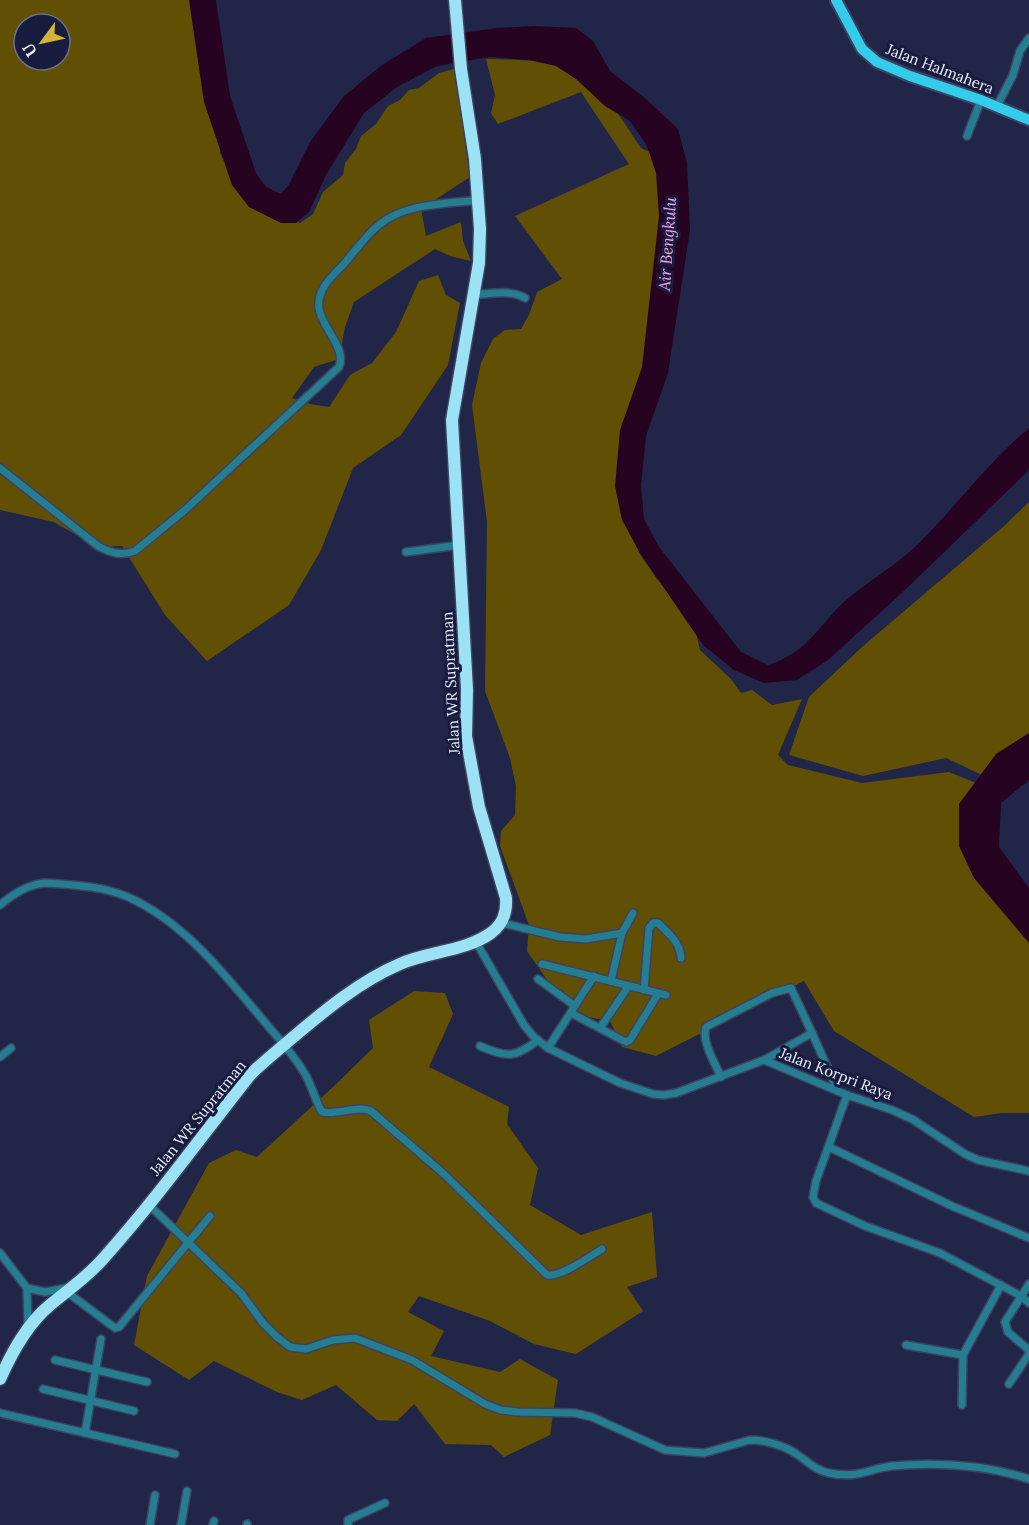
<svg xmlns="http://www.w3.org/2000/svg" width="1029" height="1525" viewBox="0 0 1029 1525" font-family="Lora,serif">
	<rect width="100%" height="100%" fill="#212649"/>
	<!-- green -->
	<g fill="#615003" fill-rule="evenodd">
		<path d="M0 0H199L222 138 220 153 241 192 280 217 300 223 313 214 323 192 343 175 345 163 356 149 361 136 376 124 388 106 400 100 409 90 419 88 439 73 454 69 470 177 421 209 426 236 461 222 463 241 471 261 450 256 435 249 354 302 345 327 339 359 314 367 292 398 310 404 329 407 350 375 372 363 396 332 419 281 438 275 446 295 460 303 448 365 401 435 353 468 321 550 289 605 207 661 165 615 122 546 97 547 54 522 0 510ZM24 24H60V60H24Z"/>
		<path d="M486 59C511 59 536 62 561 61L615 109 641 148 662 157 665 190 631 532 639 553 657 579 690 607 700 650 731 679 741 693 752 690 772 705 802 699 778 755 788 765 862 783 949 772 981 785 960 821 1029 941V1113H1002L974 1117 834 1031 804 981 656 1056 622 1047 610 1021 577 1015 545 977 527 951 529 925 500 846 501 831 515 815 516 786 510 758 485 691 487 522 472 405 481 363 493 339 505 330 521 329 529 315 537 292 562 279 515 216 629 164 581 92 498 124 491 113 495 95Z"/>
		<polygon points="1029,502 1029,740 982,775 946,758 863,776 789,755 809,697 862,647 1003,527"/>
		<polygon points="414,991 445,993 453,1014 429,1067 509,1107 507,1124 538,1168 530,1205 581,1235 652,1212 657,1277 627,1287 643,1311 576,1354 534,1344 490,1321 419,1296 408,1312 444,1331 431,1356 500,1372 520,1359 558,1380 550,1435 504,1457 491,1445 445,1444 414,1404 397,1421 377,1420 336,1385 302,1400 277,1392 214,1361 189,1380 134,1345 147,1276 209,1163 236,1150 257,1157 333,1087 373,1048 369,1020"/>
	</g>
	<!-- water -->
	<g fill="#270322">
		<path d="M189 0H216L230 96 256 173 266 187 281 194 288 186 310 142 344 96 382 65 426 38 497 28 535 26 576 28 593 41 610 71 646 99 678 129 687 163 690 230 668 373 646 436 641 485 644 519 659 547 741 652 768 665C809 652 818 625 847 599 869 581 895 566 916 546 955 508 987 463 1029 428V470L905 590 828 660 797 680 764 683 734 670 703 645 640 553 622 520 615 486 620 430 642 367 659 216 656 173 647 146 630 121 605 106 576 79 556 66 529 60 489 57 437 66 397 87 364 113 326 175 309 212 296 223H281L249 207 232 185 204 102Z"/>
		<polygon points="1029,733 1029,780 1001,803 999,847 1029,888 1029,943 974,878 959,846 959,804 996,754"/>
	</g>
	<g fill="none" stroke-linecap="round" stroke-linejoin="round">
		<defs>
			<g id="street">
				<polyline points="997,106 1013,75 1020,51 1029,38"/>
				<polyline points="967,136 981,100"/>
				<path d="M472 295C489 294 510 289 525 298"/>
				<path d="M0 468 98 546C111 553 121 556 135 551L185 510 339 367C347 348 321 327 319 308 317 289 331 277 343 265 355 251 366 235 380 224 406 203 447 204 478 200"/>
				<polyline points="406,552 460,545"/>
				<path d="M0 905C13 894 28 884 46 883 74 885 102 886 128 897 184 922 224 974 263 1020 277 1037 294 1055 305 1074 312 1086 315 1100 322 1112 338 1115 359 1105 371 1111L444 1174 547 1275C561 1277 589 1257 602 1249"/>
				<polyline points="502,923 560,937 586,939 622,933"/>
				<polyline points="476,942 524,1025 534,1037 548,1048 620,1083 653,1094 664,1095 676,1093 764,1060 847,1095 892,1110 912,1119 965,1154 978,1160 1029,1171"/>
				<polyline points="542,964 666,995"/>
				<polyline points="538,979 575,1006"/>
				<polyline points="611,981 622,933 633,913"/>
				<path d="M644 990 649 928 653 923H658C669 934 680 942 681 958"/>
				<polyline points="571,1013 626,1042 630,1040 658,994"/>
				<polyline points="600,1028 628,987"/>
				<path d="M480 1046C507 1058 515 1058 538 1040"/>
				<polyline points="548,1048 594,976"/>
				<polyline points="0,1057 11,1048"/>
				<polyline points="764,1060 812,1033 838,1091"/>
				<path d="M721 1077C715 1063 701 1041 706 1027L772 993 791 988 812 1033"/>
				<polyline points="847,1095 816,1181 813,1197 816,1203 865,1226 940,1253 1021,1296 1029,1303"/>
				<polyline points="829,1147 952,1206 1029,1238"/>
				<path d="M149 1205 241 1293 263 1323 277 1337 290 1347 306 1349 333 1340 355 1338 412 1360 485 1404 501 1410 518 1412 575 1413 592 1417 665 1450 704 1453 750 1440C765 1440 786 1446 798 1455 808 1462 817 1471 829 1473 857 1479 868 1469 892 1466 938 1462 985 1465 1029 1479"/>
				<polyline points="0,1253 27,1288 28,1328"/>
				<polyline points="1029,1284 1005,1322 1008,1332 1029,1350"/>
				<polyline points="27,1288 45,1292 66,1288"/>
				<polyline points="67,1292 115,1328 119,1327 210,1216"/>
				<polyline points="906,1345 963,1355"/>
				<polyline points="55,1360 147,1382"/>
				<polyline points="1009,1384 1029,1354"/>
				<polyline points="43,1389 134,1411"/>
				<polyline points="962,1405 963,1355 1001,1285"/>
				<polyline points="0,1413 175,1454"/>
				<polyline points="85,1433 101,1339"/>
				<polyline points="150,1525 155,1495"/>
				<polyline points="181,1525 187,1491"/>
				<polyline points="213,1525 214,1521"/>
				<polyline points="247,1525 247,1524"/>
				<polyline points="348,1525 348,1520 385,1503"/>
			</g>
			<polyline id="primary" points="836,0 862,49 877,62 910,76 981,100 1029,120"/>
			<path id="highway" d="M0 1379C12 1352 27 1324 50 1305 68 1290 87 1277 102 1260 155 1201 201 1137 250 1075 263 1062 277 1051 291 1039 324 1011 360 981 400 964 429 951 464 952 491 933 503 924 507 913 506 898L479 807 466 736 467 690 452 420 479 263 480 229 475 159 461 69 455 0"/>
		</defs>
		<!-- street casing -->
		<use href="#street" stroke="#3d4262" stroke-width="10"/>
		<!-- primary casing -->
		<use href="#primary" stroke="#3d4262" stroke-width="14"/>
		<!-- highway casing -->
		<use href="#highway" stroke="#3d4262" stroke-width="15"/>
		<!-- street -->
		<use href="#street" stroke="#257d90" stroke-width="7"/>
		<!-- primary -->
		<use href="#primary" stroke="#33cdeb" stroke-width="10"/>
		<!-- highway -->
		<use href="#highway" stroke="#9ae2f4" stroke-width="12"/>
	</g>
	<g text-anchor="middle" stroke-width="6" stroke-linejoin="round" paint-order="stroke">
		<!-- street labels -->
		<g font-size="15" fill="#ebeffd" stroke="#181c3e">
			<text transform="translate(940 69) rotate(21)" y="5">Jalan Halmahera</text>
			<text transform="translate(451 683) rotate(-93)" y="5">Jalan WR Supratman</text>
			<text transform="translate(836 1074) rotate(21)" y="5">Jalan Korpri Raya</text>
			<text transform="translate(198 1118) rotate(-51)" y="5">Jalan WR Supratman</text>
		</g>
		<!-- water labels -->
		<g font-size="16" font-style="italic" fill="#faa7e8" stroke="#181c3e">
			<text transform="translate(667 244) rotate(-86)" y="6">Air Bengkulu</text>
		</g>
	</g>
	<!-- north arrow -->
	<g transform="translate(42 42) rotate(237)"><circle r="28" fill="#181c3e" stroke="#6c708a" stroke-width="1.5"/>
	<path d="M0-4.5L10 22L0 15L-10 22Z" fill="#d5b535"/>
	<text y="-9" font-size="16" font-weight="bold" text-anchor="middle" fill="#ebeffd">U</text>
	</g>
</svg>
